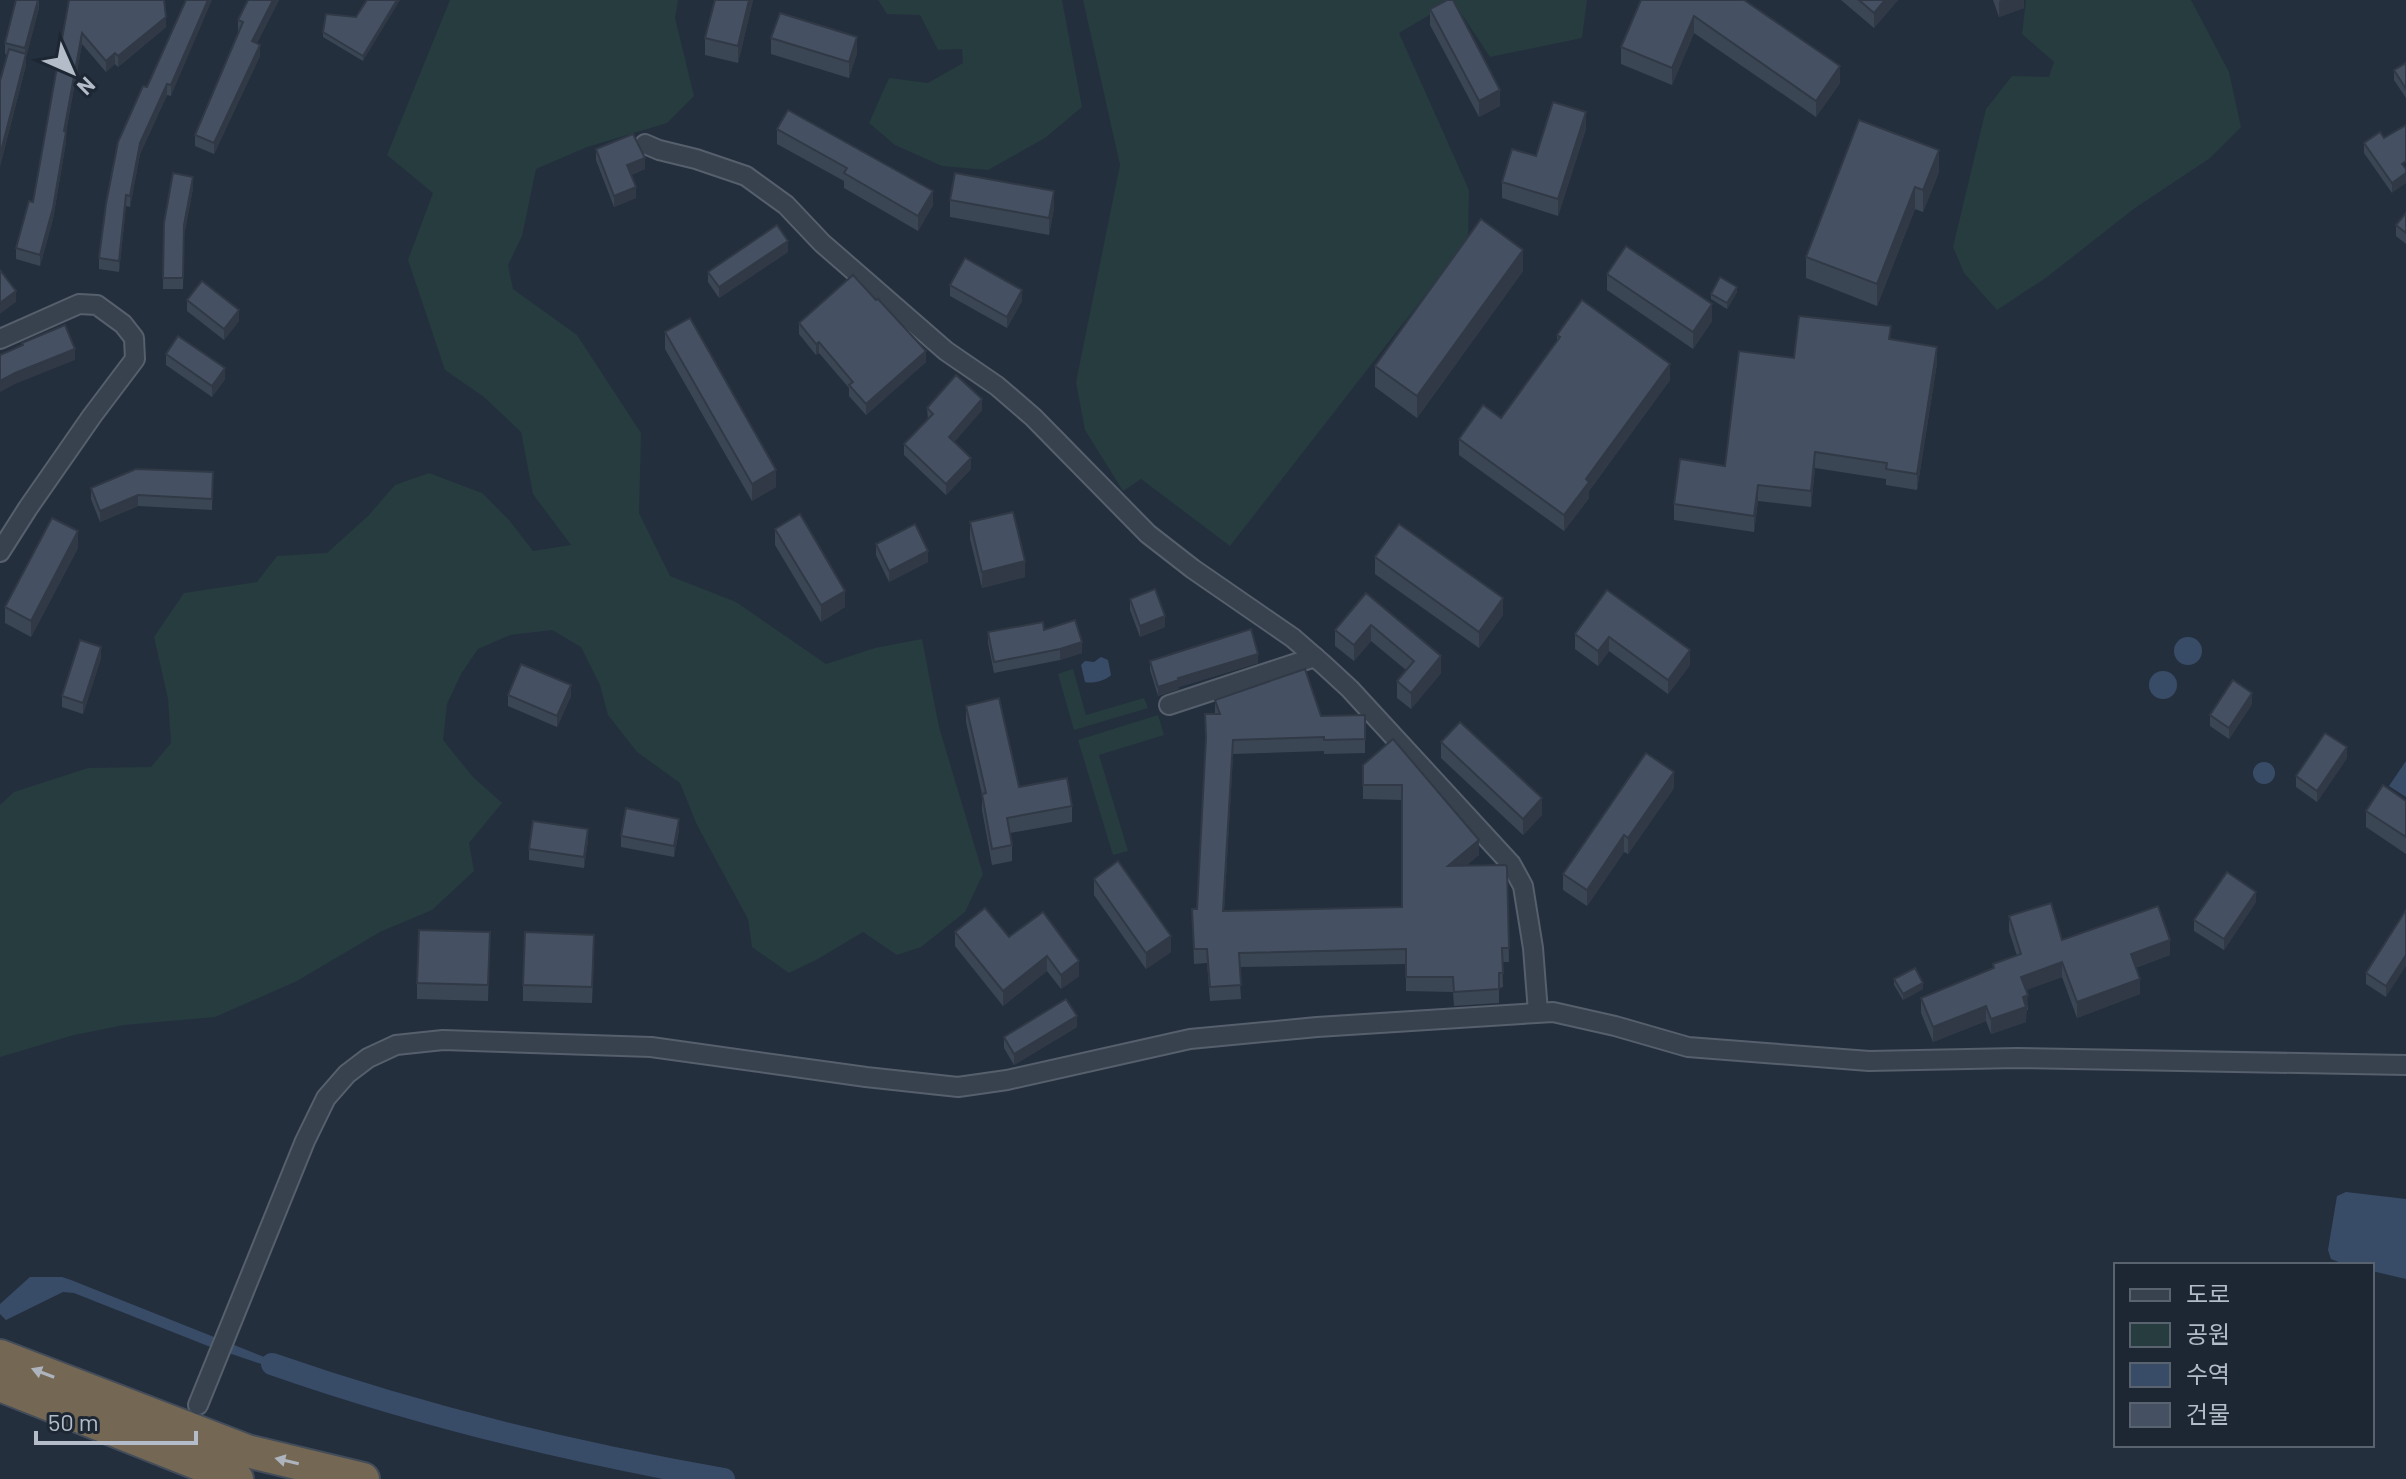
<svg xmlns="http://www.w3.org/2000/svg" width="2406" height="1479" viewBox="0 0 2406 1479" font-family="Barlow,'Noto Sans KR',sans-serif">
	<rect width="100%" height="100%" fill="#242f3e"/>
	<!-- green -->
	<g fill="#263c3f">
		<polygon points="450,0 678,0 675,18 694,96 667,123 587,147 536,169 522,236 508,265 513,289 577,335 641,433 639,513 670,576 736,602 826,664 875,648 922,639 939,727 983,874 965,912 921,947 897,955 863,932 816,960 789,973 752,947 748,919 697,825 680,783 637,752 608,715 600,685 581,647 552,630 510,635 478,649 461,674 447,704 443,740 473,777 502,803 469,843 474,871 432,910 380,932 297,981 215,1017 124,1025 74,1035 0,1057 0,805 14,792 88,768 151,767 171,743 168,699 154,637 184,593 257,582 277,556 327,553 368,516 395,485 429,473 482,493 509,520 533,551 571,545 533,494 521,432 484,397 445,370 408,260 433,193 387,155"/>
		<polygon points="878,0 1062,0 1082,107 1045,138 988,170 942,166 895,145 869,123 889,78 928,83 963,63 962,49 938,50 920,15 887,14"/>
		<polygon points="1083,0 1587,0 1582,38 1490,57 1453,1 1399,33 1469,190 1468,240 1230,546 1141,479 1123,491 1085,430 1076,382 1120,165"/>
		<polygon points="2026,0 2191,0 2229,72 2241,127 2210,158 2135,208 2047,277 1997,310 1964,273 1953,247 1986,109 2012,76 2049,77 2054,62 2022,34"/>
		<polygon points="1073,669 1086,715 1144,698 1148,708 1074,730 1058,674"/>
		<polygon points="1158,715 1164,735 1099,755 1128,851 1113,855 1078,740"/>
	</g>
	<!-- water -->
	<g fill="#394c67">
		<circle cx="2188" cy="651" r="14"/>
		<path d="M1101 657 1108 660 1111 675C1105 681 1092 684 1085 682L1081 665 1085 661 1094 662Z"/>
		<circle cx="2163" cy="685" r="14"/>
		<polygon points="2406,761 2406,797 2389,786"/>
		<circle cx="2264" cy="773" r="11"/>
		<polygon points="2346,1192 2406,1199 2406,1279 2372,1271 2372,1265 2346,1265 2331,1259 2328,1250 2337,1196"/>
		<polygon points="30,1277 62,1277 71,1280 299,1371 297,1376 208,1346 74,1293 63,1292 6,1320 0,1314 0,1304"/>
	</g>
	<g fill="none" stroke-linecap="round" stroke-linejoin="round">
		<!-- canal -->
		<path stroke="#394c67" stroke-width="22" d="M272 1364C421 1416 569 1452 724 1479"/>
		<defs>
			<g id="street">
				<polyline points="645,144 659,150 696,159 746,176 786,205 822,243 946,351 997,386 1033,417 1148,534 1193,569 1293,638 1324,665 1350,689 1511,864 1523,886 1533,948 1538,1012"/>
				<polyline points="0,339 79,304 97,305 123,324 134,338 135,359 92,416 28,508 0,552"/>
				<polyline points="1169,705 1315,657"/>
				<polyline points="198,1405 305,1141 326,1098 347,1074 368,1058 396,1045 443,1040 651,1047 866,1077 958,1087 1007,1080 1190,1039 1317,1027 1553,1012 1615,1026 1688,1047 1869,1061 2017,1058 2406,1065"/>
			</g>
			<g id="highway">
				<polyline points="0,1356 247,1451 363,1479"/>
				<polyline points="0,1385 237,1479"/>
			</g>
		</defs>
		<!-- street casing -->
		<use href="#street" stroke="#565f6c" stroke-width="22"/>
		<!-- highway casing -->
		<use href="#highway" stroke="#434c59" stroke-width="36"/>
		<!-- street -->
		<use href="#street" stroke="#38414e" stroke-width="18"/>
		<!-- highway -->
		<use href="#highway" stroke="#746855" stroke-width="32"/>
	</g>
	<!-- wall -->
	<g fill="#3b4654">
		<polygon points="39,0 39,8 26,57 26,65 0,166 0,81 7,55 5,54 5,43"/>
		<polygon points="69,0 166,27 118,67 115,64 106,72 82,44 66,132 66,142 53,219 40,266 16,259 16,248 33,202"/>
		<polygon points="186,0 171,96 167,95 140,154 130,207 126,206 119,272 99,269 99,258 147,87"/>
		<polygon points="248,0 279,0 257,43 260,56 214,154 195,146 195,135 239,31 238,31 238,20"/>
		<polygon points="367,0 363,61 323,37 323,32 356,17"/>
		<polygon points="715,0 753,0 738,63 705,55 705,38"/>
		<polygon points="1641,0 1744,0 1840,83 1816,117 1694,33 1672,85 1621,64 1621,47"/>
		<polygon points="1841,0 1898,0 1874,28"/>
		<polygon points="1993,0 2024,0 2024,8 1999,17"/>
		<polygon points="1430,9 1500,106 1479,117 1430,25"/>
		<polygon points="771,38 857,53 849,78 771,54"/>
		<polygon points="2406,63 2406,98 2394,80 2394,70"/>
		<polygon points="2406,125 2392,193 2364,153 2364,143 2384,138"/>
		<polygon points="777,129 933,205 918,231 844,188 844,181 777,144"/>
		<polygon points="1586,129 1558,216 1502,198 1502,182"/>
		<polygon points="596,149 645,169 631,175 636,198 614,207 596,160"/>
		<polygon points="1939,172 1923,212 1915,209 1877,306 1806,278 1806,257"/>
		<polygon points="193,188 184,236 183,289 163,289 164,223"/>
		<polygon points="950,200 1054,208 1049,235 950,217"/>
		<polygon points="2406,213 2406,244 2396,236 2396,225"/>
		<polygon points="788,252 719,298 708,282 708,272"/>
		<polygon points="1523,271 1417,418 1375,387 1375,366"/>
		<polygon points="1607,274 1712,321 1693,349 1607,290"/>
		<polygon points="950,285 1022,301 1007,328 950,296"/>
		<polygon points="1737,292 1727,309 1711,299 1711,294"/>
		<polygon points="187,300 239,321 224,340 187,311"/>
		<polygon points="799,323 926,362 866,415 849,396 849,388 819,353 816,355 799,334"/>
		<polygon points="665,332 776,487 752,501 665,349"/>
		<polygon points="1557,335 1670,380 1589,491 1589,498 1564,531 1459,455 1459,439 1501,418 1557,341"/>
		<polygon points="1891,340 1937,363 1917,490 1886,485 1886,479 1815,468 1811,507 1758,501 1754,532 1674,520 1674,504 1725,466 1794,358"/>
		<polygon points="166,354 225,379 212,397 166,365"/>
		<polygon points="927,408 982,410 954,442 971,469 946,495 904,455 904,444 928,420"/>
		<polygon points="213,472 212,510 138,506 100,522 91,499 91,488"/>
		<polygon points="970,522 1025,577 982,588 970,539"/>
		<polygon points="775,529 845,607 821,622 775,545"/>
		<polygon points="876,544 928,562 889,582 876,555"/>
		<polygon points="78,548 31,637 5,623 5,607"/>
		<polygon points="1375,557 1503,615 1479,648 1375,574"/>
		<polygon points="1607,590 1690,665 1668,694 1609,651 1598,666 1575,649 1575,634"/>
		<polygon points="1366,593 1441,673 1411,709 1397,698 1397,681 1406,670 1371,641 1354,661 1335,646 1335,630"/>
		<polygon points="1130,599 1165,627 1140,637 1130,610"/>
		<polygon points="1044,630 1082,653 1060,660 994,673 988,643 988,632"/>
		<polygon points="101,658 83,714 62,707 62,696"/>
		<polygon points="1150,661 1258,663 1179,687 1179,689 1158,696 1150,670"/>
		<polygon points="508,695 571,696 557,727 508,706"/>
		<polygon points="1215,700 1321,716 1365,715 1365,753 1324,754 1324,751 1233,754 1224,911 1402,907 1402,800 1363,799 1363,765 1393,739 1479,855 1465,866 1507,868 1509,962 1502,962 1503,987 1499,988 1499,1003 1454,1006 1453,992 1406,991 1406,964 1239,967 1241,999 1210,1001 1207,963 1194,964 1192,909 1197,909 1206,746 1205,714 1215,714"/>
		<polygon points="2252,704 2229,739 2210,726 2210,715"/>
		<polygon points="966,706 1019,787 1072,806 1072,822 1010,833 1012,845 1012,861 992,865 982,810 982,794 966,722"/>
		<polygon points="1441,742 1542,815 1523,835 1441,758"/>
		<polygon points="2347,758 2317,802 2296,787 2296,776"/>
		<polygon points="1674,788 1628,854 1624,852 1587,906 1563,890 1563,874"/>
		<polygon points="2406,801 2406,854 2366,827 2366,811"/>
		<polygon points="679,830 674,857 621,847 621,836"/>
		<polygon points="588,840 584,868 529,860 529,849"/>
		<polygon points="1094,879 1171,952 1146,969 1094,895"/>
		<polygon points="2256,902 2224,950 2194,931 2194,920"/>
		<polygon points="2406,910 2386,997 2366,984 2366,973"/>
		<polygon points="1043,912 1079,976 1061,989 1047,971 1003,1006 955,946 955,932 1009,937"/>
		<polygon points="2009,916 2062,940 2170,955 2135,968 2140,994 2077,1018 2062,977 2026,990 2028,1010 2026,1010 2026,1022 1991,1034 1986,1021 1933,1042 1921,1013 1921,998 1993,968 1993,964 2017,956 2009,931"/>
		<polygon points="490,932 488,1001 417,999 417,983"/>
		<polygon points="594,951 592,1003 523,1001 523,985"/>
		<polygon points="1894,979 1923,989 1903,1000 1894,985"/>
		<polygon points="1077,1027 1014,1065 1004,1048 1004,1037"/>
	</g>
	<!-- shaded-wall -->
	<g fill="#303945">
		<polygon points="38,0 39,8 26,57 26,65 0,166 0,155 25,56 25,48"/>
		<polygon points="208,0 212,0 171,96 171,85"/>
		<polygon points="273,0 279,0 252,52 252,41"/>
		<polygon points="397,0 400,0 363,61 363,56"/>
		<polygon points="749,0 753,0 738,63 738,46"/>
		<polygon points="1885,0 1898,0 1874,28 1874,13"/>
		<polygon points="2002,0 2024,0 2024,8 1999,17 1999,1"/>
		<polygon points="1694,16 1694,33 1672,85 1672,68"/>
		<polygon points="166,17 166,27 118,67 118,56"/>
		<polygon points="82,33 82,44 66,132 66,142 53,219 40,266 40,255"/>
		<polygon points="857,37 857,53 849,78 849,62"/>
		<polygon points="260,45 260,56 214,154 214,143"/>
		<polygon points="115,53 115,64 106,72 106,61"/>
		<polygon points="1840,66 1840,83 1816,117 1816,101"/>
		<polygon points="167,84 167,95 140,154 130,207 130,196 140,143"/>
		<polygon points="1500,90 1500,106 1479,117 1479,101"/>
		<polygon points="1586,112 1586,129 1558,216 1558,199"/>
		<polygon points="1939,150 1939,172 1923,212 1923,190"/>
		<polygon points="645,158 645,169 627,176 627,165"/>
		<polygon points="2406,173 2406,183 2392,193 2392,183"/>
		<polygon points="193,177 193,188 184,236 183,289 184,225"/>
		<polygon points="636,187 636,198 614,207 614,196"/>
		<polygon points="1915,187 1915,209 1877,306 1877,284"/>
		<polygon points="933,191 933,205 918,231 918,216"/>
		<polygon points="1054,191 1054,208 1049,235 1049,218"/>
		<polygon points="126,195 126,206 119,272 119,261"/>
		<polygon points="788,241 788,252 719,298 719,287"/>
		<polygon points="1523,250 1523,271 1417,418 1417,396"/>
		<polygon points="1737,287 1737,292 1727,309 1727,303"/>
		<polygon points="1022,290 1022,301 1007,328 1007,317"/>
		<polygon points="16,291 16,302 0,314 0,303"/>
		<polygon points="1712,304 1712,321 1693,349 1693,332"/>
		<polygon points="239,310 239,321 224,340 224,329"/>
		<polygon points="819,342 819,353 816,355 816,344"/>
		<polygon points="1937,347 1937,363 1917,490 1917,474"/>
		<polygon points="75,349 75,360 15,384 0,392 0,381 15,373"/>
		<polygon points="926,351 926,362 866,415 866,404"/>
		<polygon points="1670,364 1670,380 1589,491 1589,498 1564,531 1564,515 1586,479"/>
		<polygon points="225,368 225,379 212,397 212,386"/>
		<polygon points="982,399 982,410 949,448 949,437"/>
		<polygon points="1815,452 1815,468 1811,507 1811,491"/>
		<polygon points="971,458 971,469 946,495 946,484"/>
		<polygon points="776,470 776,487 752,501 752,484"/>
		<polygon points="1758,485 1758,501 1754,532 1754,516"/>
		<polygon points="138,495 138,506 100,522 100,511"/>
		<polygon points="78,531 78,548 31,637 31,621"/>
		<polygon points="928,551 928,562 889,582 889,571"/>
		<polygon points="1025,561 1025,577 982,588 982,572"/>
		<polygon points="845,591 845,607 821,622 821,605"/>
		<polygon points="1503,598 1503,615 1479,648 1479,632"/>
		<polygon points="1165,616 1165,627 1140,637 1140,626"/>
		<polygon points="1371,625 1371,641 1354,661 1354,645"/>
		<polygon points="1609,637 1609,651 1598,666 1598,651"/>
		<polygon points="1082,642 1082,653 1060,660 1060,649"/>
		<polygon points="101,647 101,658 83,714 83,703"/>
		<polygon points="1690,650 1690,665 1668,694 1668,680"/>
		<polygon points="1258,654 1258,663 1179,687 1179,689 1158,696 1158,687 1178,678"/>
		<polygon points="1441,656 1441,673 1411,709 1411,693"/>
		<polygon points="571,685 571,696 557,727 557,716"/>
		<polygon points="2252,693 2252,704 2229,739 2229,728"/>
		<polygon points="1233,740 1233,754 1223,925 1223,911"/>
		<polygon points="2347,747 2347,758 2317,802 2317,791"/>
		<polygon points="1674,772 1674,788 1628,854 1628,838"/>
		<polygon points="1542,798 1542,815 1523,835 1523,819"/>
		<polygon points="679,819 679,830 674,857 674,846"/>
		<polygon points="588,829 588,840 584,868 584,857"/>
		<polygon points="1624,835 1624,852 1587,906 1587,890"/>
		<polygon points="1479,840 1479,855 1448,881 1448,866"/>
		<polygon points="2256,892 2256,902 2224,950 2224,939"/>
		<polygon points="1171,936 1171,952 1146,969 1146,953"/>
		<polygon points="2170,940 2170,955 2131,969 2131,954"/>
		<polygon points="2406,955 2406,966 2386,997 2386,986"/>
		<polygon points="1047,956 1047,971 1003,1006 1003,991"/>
		<polygon points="1079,961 1079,976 1061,989 1061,975"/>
		<polygon points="2062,962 2062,977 2021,992 2021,977"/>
		<polygon points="2140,979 2140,994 2077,1018 2077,1002"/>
		<polygon points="1923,983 1923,989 1903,1000 1903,994"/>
		<polygon points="2028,995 2026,1022 1991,1034 1991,1019 2023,997"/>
		<polygon points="1986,1006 1986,1021 1933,1042 1933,1027"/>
		<polygon points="1077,1016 1077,1027 1014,1065 1014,1054"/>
	</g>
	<!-- building -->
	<g fill="#455162" stroke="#303945" stroke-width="2">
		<polygon points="16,0 38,0 25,48 5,43"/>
		<polygon points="69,0 164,0 166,17 118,56 115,53 106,61 82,33 64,131 66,132 53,208 40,255 16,248 29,201 33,202"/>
		<polygon points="186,0 208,0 171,85 167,84 140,143 130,196 126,195 119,261 99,258 106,204 118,142 143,86 147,87"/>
		<polygon points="248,0 273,0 252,41 260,45 214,143 195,135 243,22 238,20"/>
		<polygon points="367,0 397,0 363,56 323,32 326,14 356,17"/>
		<polygon points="715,0 749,0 738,46 705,38"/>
		<polygon points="1447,0 1453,0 1500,90 1479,101 1430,9"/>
		<polygon points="1641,0 1744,0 1840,66 1816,101 1694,16 1672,68 1621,47"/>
		<polygon points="1859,0 1885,0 1874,13"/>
		<polygon points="780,13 857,37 849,62 771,38"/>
		<polygon points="9,49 26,54 0,155 0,81"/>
		<polygon points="2406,63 2406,89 2394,70"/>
		<polygon points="1553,102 1586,112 1558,199 1502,182 1512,149 1536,156"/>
		<polygon points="788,110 933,191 918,216 844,173 847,168 777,129"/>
		<polygon points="1859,120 1939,150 1923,190 1915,187 1877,284 1806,257"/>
		<polygon points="2406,125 2406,161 2402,164 2406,169 2406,173 2392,183 2364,143 2380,132 2384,138"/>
		<polygon points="633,134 645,158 627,165 636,187 614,196 596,149"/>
		<polygon points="173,173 193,177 184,225 183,278 163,278 164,223"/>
		<polygon points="955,173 1054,191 1049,218 950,200"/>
		<polygon points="2406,213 2406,233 2396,225"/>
		<polygon points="1481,219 1523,250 1417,396 1375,366"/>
		<polygon points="777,225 788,241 719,287 708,272"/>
		<polygon points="1626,246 1712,304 1693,332 1607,274"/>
		<polygon points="965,258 1022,290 1007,317 950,285"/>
		<polygon points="0,270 16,291 0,303"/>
		<polygon points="853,275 876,300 878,299 926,351 866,404 849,385 853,382 819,342 816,344 799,323"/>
		<polygon points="1720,277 1737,287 1727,303 1711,294"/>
		<polygon points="202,281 239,310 224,329 187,300"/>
		<polygon points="1582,300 1670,364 1586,479 1589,482 1564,515 1459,439 1483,405 1501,418 1560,337 1557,335"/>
		<polygon points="1799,316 1891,326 1889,339 1937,347 1917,474 1886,469 1887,463 1815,452 1811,491 1758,485 1754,516 1674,504 1680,459 1725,466 1739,351 1794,358"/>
		<polygon points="690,318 776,470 752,484 665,332"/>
		<polygon points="65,325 75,349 15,373 0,381 0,355 23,345 22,343"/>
		<polygon points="178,336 225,368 212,386 166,354"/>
		<polygon points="956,375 982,399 949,437 971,458 946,484 904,444 933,414 927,408"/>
		<polygon points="136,469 213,472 212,499 138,495 100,511 91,488"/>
		<polygon points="1013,512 1025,561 982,572 970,522"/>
		<polygon points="800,514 845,591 821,605 775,529"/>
		<polygon points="52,518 78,531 31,621 5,607"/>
		<polygon points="915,524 928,551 889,571 876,544"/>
		<polygon points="1399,524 1503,598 1479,632 1375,557"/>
		<polygon points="1155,589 1165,616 1140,626 1130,599"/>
		<polygon points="1607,590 1690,650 1668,680 1609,637 1598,651 1575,634"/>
		<polygon points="1366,593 1441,656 1411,693 1397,681 1414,661 1371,625 1354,645 1335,630"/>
		<polygon points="1075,620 1082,642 1060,649 994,662 988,632 1043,622 1044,630"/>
		<polygon points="1251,629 1258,654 1178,678 1179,680 1158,687 1150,661"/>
		<polygon points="80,640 101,647 83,703 62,696"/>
		<polygon points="521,664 571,685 557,716 508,695"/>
		<polygon points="1305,669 1321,716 1365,715 1365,739 1324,740 1324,737 1233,740 1223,911 1402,907 1402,785 1363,785 1363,765 1393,739 1479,840 1448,866 1506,865 1507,868 1509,948 1502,948 1503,973 1499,973 1499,989 1454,992 1453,977 1406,977 1406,949 1239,953 1241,985 1210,987 1207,949 1194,949 1192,909 1197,909 1206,738 1205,714 1220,714 1215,700"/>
		<polygon points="2233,680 2252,693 2229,728 2210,715"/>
		<polygon points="999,698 1019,787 1067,778 1072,806 1007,818 1012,845 992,849 982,794 986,793 966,706"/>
		<polygon points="1460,722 1542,798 1523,819 1441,742"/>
		<polygon points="2325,733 2347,747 2317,791 2296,776"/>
		<polygon points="1646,753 1674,772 1628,838 1624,835 1587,890 1563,874"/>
		<polygon points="2383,785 2406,801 2406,837 2366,811"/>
		<polygon points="626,808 679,819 674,846 621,836"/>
		<polygon points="533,821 588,829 584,857 529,849"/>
		<polygon points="1118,861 1171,936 1146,953 1094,879"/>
		<polygon points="2227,872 2256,892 2224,939 2194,920"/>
		<polygon points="2051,903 2062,940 2158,906 2170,940 2131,954 2140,979 2077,1002 2062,962 2021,977 2028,995 2023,997 2026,1007 1991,1019 1986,1006 1933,1027 1921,998 1994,968 1993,964 2021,954 2009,916"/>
		<polygon points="985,908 1009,937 1043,912 1079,961 1061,975 1047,956 1003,991 955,932"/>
		<polygon points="2406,910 2406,955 2386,986 2366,973"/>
		<polygon points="419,930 490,932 488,985 417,983"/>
		<polygon points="525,932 594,935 592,987 523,985"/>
		<polygon points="1915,968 1923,983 1903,994 1894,979"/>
		<polygon points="1066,999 1077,1016 1014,1054 1004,1037"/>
	</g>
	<!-- one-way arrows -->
	<defs><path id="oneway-solid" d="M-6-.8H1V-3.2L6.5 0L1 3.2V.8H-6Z" transform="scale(2)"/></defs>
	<g fill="#aeb4bd">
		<use href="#oneway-solid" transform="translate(43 1373) rotate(-159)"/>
		<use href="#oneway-solid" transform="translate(287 1461) rotate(-167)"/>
	</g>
	<!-- legend -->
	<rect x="2114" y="1263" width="260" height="184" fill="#1d2633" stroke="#59626f" stroke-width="2"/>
	<rect x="2130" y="1289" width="40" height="12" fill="#38414e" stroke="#59626f" stroke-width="2"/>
	<text x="2186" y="1303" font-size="24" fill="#b4bcc9">도로</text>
	<rect x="2130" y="1323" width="40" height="24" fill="#263c3f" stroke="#59626f" stroke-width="2"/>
	<text x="2186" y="1343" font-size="24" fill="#b4bcc9">공원</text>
	<rect x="2130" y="1363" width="40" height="24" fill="#394c67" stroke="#59626f" stroke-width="2"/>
	<text x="2186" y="1383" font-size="24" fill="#b4bcc9">수역</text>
	<rect x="2130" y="1403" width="40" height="24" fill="#455162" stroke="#59626f" stroke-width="2"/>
	<text x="2186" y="1423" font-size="24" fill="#b4bcc9">건물</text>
	<!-- north arrow -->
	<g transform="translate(72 72) rotate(135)" stroke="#1d2633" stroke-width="6" paint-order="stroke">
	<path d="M0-6L14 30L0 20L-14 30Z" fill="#b4bcc9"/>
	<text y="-12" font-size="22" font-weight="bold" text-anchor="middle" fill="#b4bcc9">N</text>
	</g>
	<!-- scale -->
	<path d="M36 1431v12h160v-12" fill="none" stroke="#b4bcc9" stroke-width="4"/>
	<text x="48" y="1431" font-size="24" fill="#b4bcc9" stroke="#1d2633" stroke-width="6" paint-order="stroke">50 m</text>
</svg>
